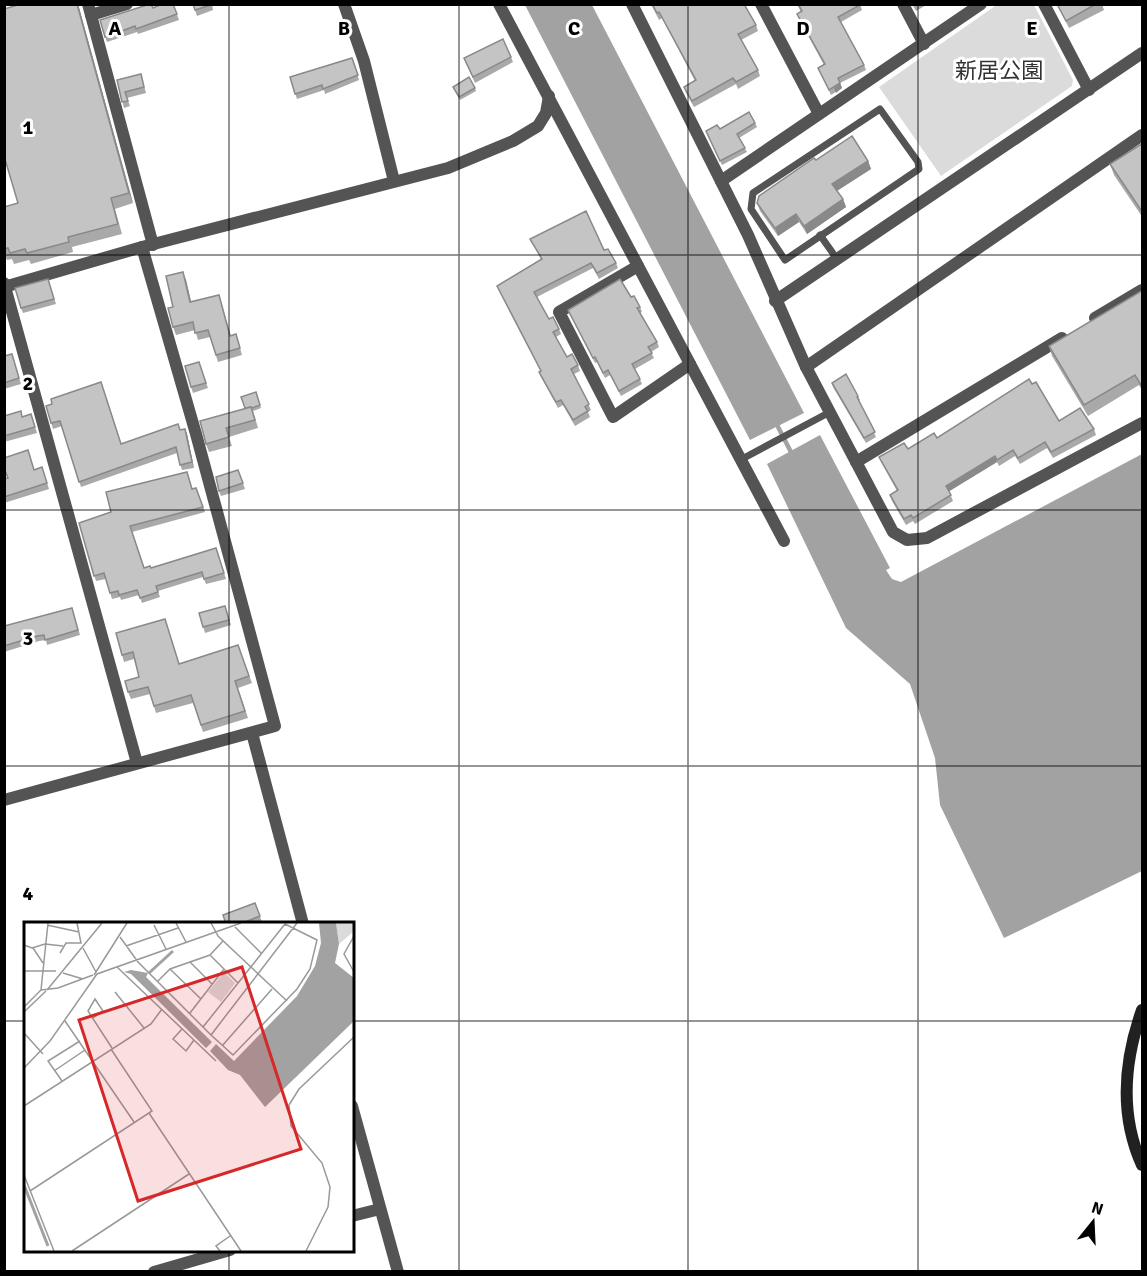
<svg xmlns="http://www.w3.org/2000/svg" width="1147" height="1276" viewBox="0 0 1147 1276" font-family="Signika,'Noto Sans JP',sans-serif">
	<rect width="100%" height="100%" fill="#fff"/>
	<!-- green -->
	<polygon fill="#dbdbdb" points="998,4 1034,5 1073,80 1072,86 941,176 879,87"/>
	<!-- water -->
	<g fill="#a2a2a2">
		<polygon points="525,5 592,5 804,413 750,440"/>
		<polygon points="820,435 890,568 886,570 892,579 901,582 1142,454 1142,871 1004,938 940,805 935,758 910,684 846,628 767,464"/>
	</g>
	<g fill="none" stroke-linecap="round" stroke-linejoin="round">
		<!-- stream -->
		<polyline stroke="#a2a2a2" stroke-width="4.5" points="775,421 793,456"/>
		<!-- lane -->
		<g stroke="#545454" stroke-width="7">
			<polygon points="880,109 918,162 919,169 785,260 751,209 753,193"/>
			<polyline points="820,235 837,259"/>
			<polyline points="742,459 830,412"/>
		</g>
		<!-- street -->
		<g stroke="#545454" stroke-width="12">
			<polyline points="88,4 153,245"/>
			<polyline points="344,4 364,61 394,181"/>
			<polyline points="499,4 784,541"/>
			<polyline points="632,4 748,235 806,367 893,532 907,540 927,538 1142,423"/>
			<polyline points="761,4 819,114"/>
			<polyline points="903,4 924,44"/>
			<polyline points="1044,4 1089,90"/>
			<polyline points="91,15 127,4"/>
			<polyline points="721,181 981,4"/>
			<polyline points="638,266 559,312 613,417 690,364"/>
			<polyline points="4,283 137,763"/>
			<polyline points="4,287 142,247 448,168 513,141 538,126 546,113 549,96"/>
			<polyline points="775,301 1142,53"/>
			<polyline points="1095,318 1142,290"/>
			<polyline points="806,367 1142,135"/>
			<polyline points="856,462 1062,338"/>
			<polyline points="252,733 303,924"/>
			<polyline points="4,800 275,726 196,434 142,247"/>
			<polyline points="352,1106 398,1272"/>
			<polyline points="352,1216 380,1209"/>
			<polyline points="154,1272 230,1250"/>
		</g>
		<!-- secondary -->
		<path stroke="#212121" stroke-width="12" d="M1142 1010C1124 1061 1119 1114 1142 1165"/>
	</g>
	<!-- wall -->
	<g fill="#a9a9a9">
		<polygon points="21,4 78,4 133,203 115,209 122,234 72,247 73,252 31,264 29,260 14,264 12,259 7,260 4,253 4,207 18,203"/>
		<polygon points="173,4 179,20 138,34 137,32 107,42 105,37 153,8"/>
		<polygon points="193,4 212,4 213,10 197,16"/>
		<polygon points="651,4 747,4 745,6 756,25 758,31 741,40 758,70 760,76 738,89 736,84 694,107 686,93 684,87 695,81 662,18 659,20"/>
		<polygon points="797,4 860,4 862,10 841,22 864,65 866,70 840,83 842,88 831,95 818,68 824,65 799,19 797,14 801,12"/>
		<polygon points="912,4 928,4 916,11"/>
		<polygon points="1057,4 1102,4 1104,10 1069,28"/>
		<polygon points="511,57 513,62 475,83 464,58"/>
		<polygon points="352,58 359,80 325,94 324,90 297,99 290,77"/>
		<polygon points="141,74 146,93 127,98 130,106 124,108 117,80"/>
		<polygon points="453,87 475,88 476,91 460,100"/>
		<polygon points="755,123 757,127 739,138 747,152 722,165 706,131 720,129"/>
		<polygon points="1143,143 1143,218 1114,175 1110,164"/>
		<polygon points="816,160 868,161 871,169 837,191 843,199 846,207 807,234 799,222 778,236 760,211 757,203"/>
		<polygon points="530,239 604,250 616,263 618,268 599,279 593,268 537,297 549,319 559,329 561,334 556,337 567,357 578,365 580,371 574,374 591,410 588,412 590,417 575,426 563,405 558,408 541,377 539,372 541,371 497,286 541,259"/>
		<polygon points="186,280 191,302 219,295 231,336 236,334 242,355 218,362 210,337 198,340 195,330 176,335 173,327 173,307"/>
		<polygon points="50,285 56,304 23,313 21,308"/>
		<polygon points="1143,290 1143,392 1139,385 1088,416 1052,356 1049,346"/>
		<polygon points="631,297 640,307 642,312 640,313 657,342 659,347 651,352 654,358 635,369 642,384 621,396 610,375 605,378 597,362 595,363 568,310"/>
		<polygon points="12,354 21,384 4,389 4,356"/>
		<polygon points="199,362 208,388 193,393 191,387"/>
		<polygon points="832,383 858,396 860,400 859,401 876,437 866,443 833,387"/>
		<polygon points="1032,384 1059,421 1094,429 1096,435 1053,458 1047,448 1020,464 1015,456 999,466 997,462 949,491 953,501 915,524 913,521 906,525 892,501 890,495 897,491 881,462 879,457 908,449 937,438"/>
		<polygon points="256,392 261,408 253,411 258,428 229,437 232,446 209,452 206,444 245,408"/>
		<polygon points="46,406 121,444 185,429 187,434 194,468 182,470 177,453 81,487 62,426 53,429"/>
		<polygon points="4,416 23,417 33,420 37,433 4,442"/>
		<polygon points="42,467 49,489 4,503 4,479"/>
		<polygon points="238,470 245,489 221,496 219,491"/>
		<polygon points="196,488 205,512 132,532 144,568 151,568 216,548 226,579 206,584 203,577 158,591 160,597 142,603 139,595 121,600 120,597 112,599 106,579 96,581 79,523"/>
		<polygon points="225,606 231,625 205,633 199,613"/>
		<polygon points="72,608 80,635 47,645 46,640 39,641 4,652 4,626"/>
		<polygon points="116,633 179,664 238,645 252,683 238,688 248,718 203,732 193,703 156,713 150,694 131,699 128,692 139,677 134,659 124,662"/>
		<polygon points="255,903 262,922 257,924 226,924"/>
	</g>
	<!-- shaded-wall -->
	<g fill="#898989">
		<polygon points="77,4 78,4 133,203 129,193"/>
		<polygon points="840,83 842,88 836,93 834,88"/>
		<polygon points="868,161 871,169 835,192 832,184"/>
		<polygon points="843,199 846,207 807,234 804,226"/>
		<polygon points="796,214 799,222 778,236 775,228"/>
		<polygon points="183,272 186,280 193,310 190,302"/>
		<polygon points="185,429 187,434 194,468 192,462"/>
		<polygon points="995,456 997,462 948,492 946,486"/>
	</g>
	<!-- building -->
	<g fill="#c4c4c4" stroke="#898989" stroke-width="1.5">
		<polygon points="21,4 77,4 129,193 111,198 118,224 68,237 69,242 27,253 25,249 10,253 8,248 4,249 4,207 18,203 4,156 4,9"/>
		<polygon points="150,4 151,4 153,8 162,4 173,4 177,14 136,29 135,26 105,37 100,20"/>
		<polygon points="193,4 211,4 211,5 195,10"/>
		<polygon points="652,4 744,4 756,25 738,34 758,70 736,82 733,78 692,101 684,87 696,80 659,12 657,13"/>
		<polygon points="798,4 860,5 838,17 864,65 838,78 840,83 829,90 818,68 825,64 797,14 802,11"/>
		<polygon points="1057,4 1096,4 1066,21"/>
		<polygon points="503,39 511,57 473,77 464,58"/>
		<polygon points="352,58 358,75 323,89 322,85 295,94 290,77"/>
		<polygon points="141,74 144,87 125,92 128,101 122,102 117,80"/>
		<polygon points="469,77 475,88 459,97 453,87"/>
		<polygon points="749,112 755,123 737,134 745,148 720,161 706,131 717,125 720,129"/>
		<polygon points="852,136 868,161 832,184 843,199 804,226 796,214 775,228 757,203 759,196 814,158 816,160"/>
		<polygon points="1143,143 1143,213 1110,164"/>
		<polygon points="586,211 604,250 608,249 616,263 597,273 591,263 534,292 549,319 553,317 559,329 553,332 567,357 572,354 578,365 571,369 589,404 585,407 588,411 573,420 561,400 556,402 539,372 541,371 497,286 542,259 530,239"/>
		<polygon points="183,272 190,302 219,295 230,336 236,334 240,348 216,355 208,330 195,333 193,322 173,327 168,308 173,307 166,276"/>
		<polygon points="48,279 54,299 21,308 15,288"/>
		<polygon points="620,279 631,297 634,296 640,307 637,308 657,342 648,347 652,353 632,364 640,379 619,391 608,370 603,373 595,357 593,358 568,310"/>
		<polygon points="1143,290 1143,388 1135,375 1084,405 1049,346"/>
		<polygon points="12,354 19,378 4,383 4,356"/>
		<polygon points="199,362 206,383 191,387 185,366"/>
		<polygon points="846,374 858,396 857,397 875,432 864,438 832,383"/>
		<polygon points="1029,379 1032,384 1036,382 1059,421 1080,408 1094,429 1051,452 1045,442 1018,458 1013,450 997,460 995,456 946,486 951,495 913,518 911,515 904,519 890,495 898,490 879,457 904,443 908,449 934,433 937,438"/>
		<polygon points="101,382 121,444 178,424 180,430 185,429 192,462 180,465 176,447 79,482 60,421 51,423 46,406 52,404 51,399"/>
		<polygon points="256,392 260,405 252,408 251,407 245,408 241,397"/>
		<polygon points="251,407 255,420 226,428 229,437 206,444 200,421"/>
		<polygon points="21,411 22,417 31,414 35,427 4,436 4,416"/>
		<polygon points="28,450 34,470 42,467 47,483 4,497 4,479 8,478 4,468 4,458"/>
		<polygon points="238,470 243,483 219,491 216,477"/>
		<polygon points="187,472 192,489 196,488 203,507 130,526 144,568 150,566 151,568 216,548 224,573 204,579 202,572 156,586 158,592 140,598 137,590 119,595 118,591 110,593 104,573 94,576 79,523 111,512 106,492"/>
		<polygon points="225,606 229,620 203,627 199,613"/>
		<polygon points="72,608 78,630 45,640 44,635 37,636 4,646 4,626"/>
		<polygon points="165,619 179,664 238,645 249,676 235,681 245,711 201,725 191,695 154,706 148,687 128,692 125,681 139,677 133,652 122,655 116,633"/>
		<polygon points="255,903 260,916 240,924 226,924 223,915"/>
	</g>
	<!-- grid -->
	<path fill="none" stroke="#000" stroke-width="1.5" stroke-opacity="0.55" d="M229 4V924M459 4V1272M688 4V1272M918 4V1272M4 255H1142M4 510H1142M4 766H1142M4 1021H26M352 1021H1142M229 1250V1272"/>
	<g text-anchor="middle" stroke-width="6" stroke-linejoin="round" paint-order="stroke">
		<!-- park labels -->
		<g font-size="22" fill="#323232" stroke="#fff">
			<text x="999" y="78">新居公園</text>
		</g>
	</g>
	<!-- overview -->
	<g transform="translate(24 922)">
		<rect width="330" height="330" fill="#fff"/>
		<path d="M312 1H330V9L315 22ZM200 50 211 61 197 80 184 70Z" fill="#dbdbdb"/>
		<path d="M295 1H312L315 22 311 41 330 56V99L241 185 216 153 204 148 186 129 192 122 210 139 273 74 291 44 297 21ZM107 48 124 51 122 55 188 120 182 126 107 52 100 50Z" fill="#a2a2a2"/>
		<path fill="none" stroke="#a2a2a2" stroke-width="3" d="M125 51 149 29M0 263 24 324"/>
		<path fill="none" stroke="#999" stroke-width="1.5" d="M152 1 162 20M187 1 194 14 263 79M23 3 55 10M130 3 142 27M211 5 237 31M330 14 320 32 330 50M96 15 114 40 187 113 209 133 273 67 286 47 293 18 261 2 179 105M0 23 8 26 21 22 39 24M102 24 154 6M9 26 19 41M59 26 72 50M36 31 42 21H57L53 1M186 33 214 61M166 40 188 62M93 45 192 139M146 47 177 77M0 49H32M39 51 59 57M70 53 103 1M134 59 146 47 186 33 199 19M17 68 34 66 69 53M23 68 78 1M91 70 120 106M0 85 17 68 24 1M0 90 22 69M166 91 200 47M69 96 79 89 71 77 64 89 88 126M41 99 110 200M158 107 149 117 162 129 170 118M0 111 19 132M187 113 273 1M198 124 248 67M0 146 26 119 73 52 217 1M30 149 61 128M38 159 24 139 56 119M0 184 127 102 138 87M125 191 217 329M0 253 30 329M6 269 128 189 87 127M48 329 165 252M196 329 192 324 206 314M282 329 304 285 306 265 298 241 267 204 265 183 275 167 330 115"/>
		<path fill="#d62828" fill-opacity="0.15" stroke="#d62828" stroke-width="3" d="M218 45 277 227 114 279 55 98Z"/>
		<rect width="330" height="330" fill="none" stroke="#000" stroke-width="3"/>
	</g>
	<g font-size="20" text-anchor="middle" font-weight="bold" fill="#000" stroke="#fff" stroke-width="6" stroke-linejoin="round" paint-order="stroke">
		<text x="115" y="35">A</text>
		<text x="344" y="35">B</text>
		<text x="574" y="35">C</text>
		<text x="803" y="35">D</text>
		<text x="1032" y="35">E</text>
		<text x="28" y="134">1</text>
		<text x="28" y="390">2</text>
		<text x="28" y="645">3</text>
		<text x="28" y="900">4</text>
	</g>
	<!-- border -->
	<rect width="1147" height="1276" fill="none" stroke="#000000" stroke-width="12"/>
	<!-- north arrow -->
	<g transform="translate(1093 1222) rotate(18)" stroke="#ffffff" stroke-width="4.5" paint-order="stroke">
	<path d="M0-4.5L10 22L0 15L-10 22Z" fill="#000000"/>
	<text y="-9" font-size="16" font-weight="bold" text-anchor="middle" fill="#000000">N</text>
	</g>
</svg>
